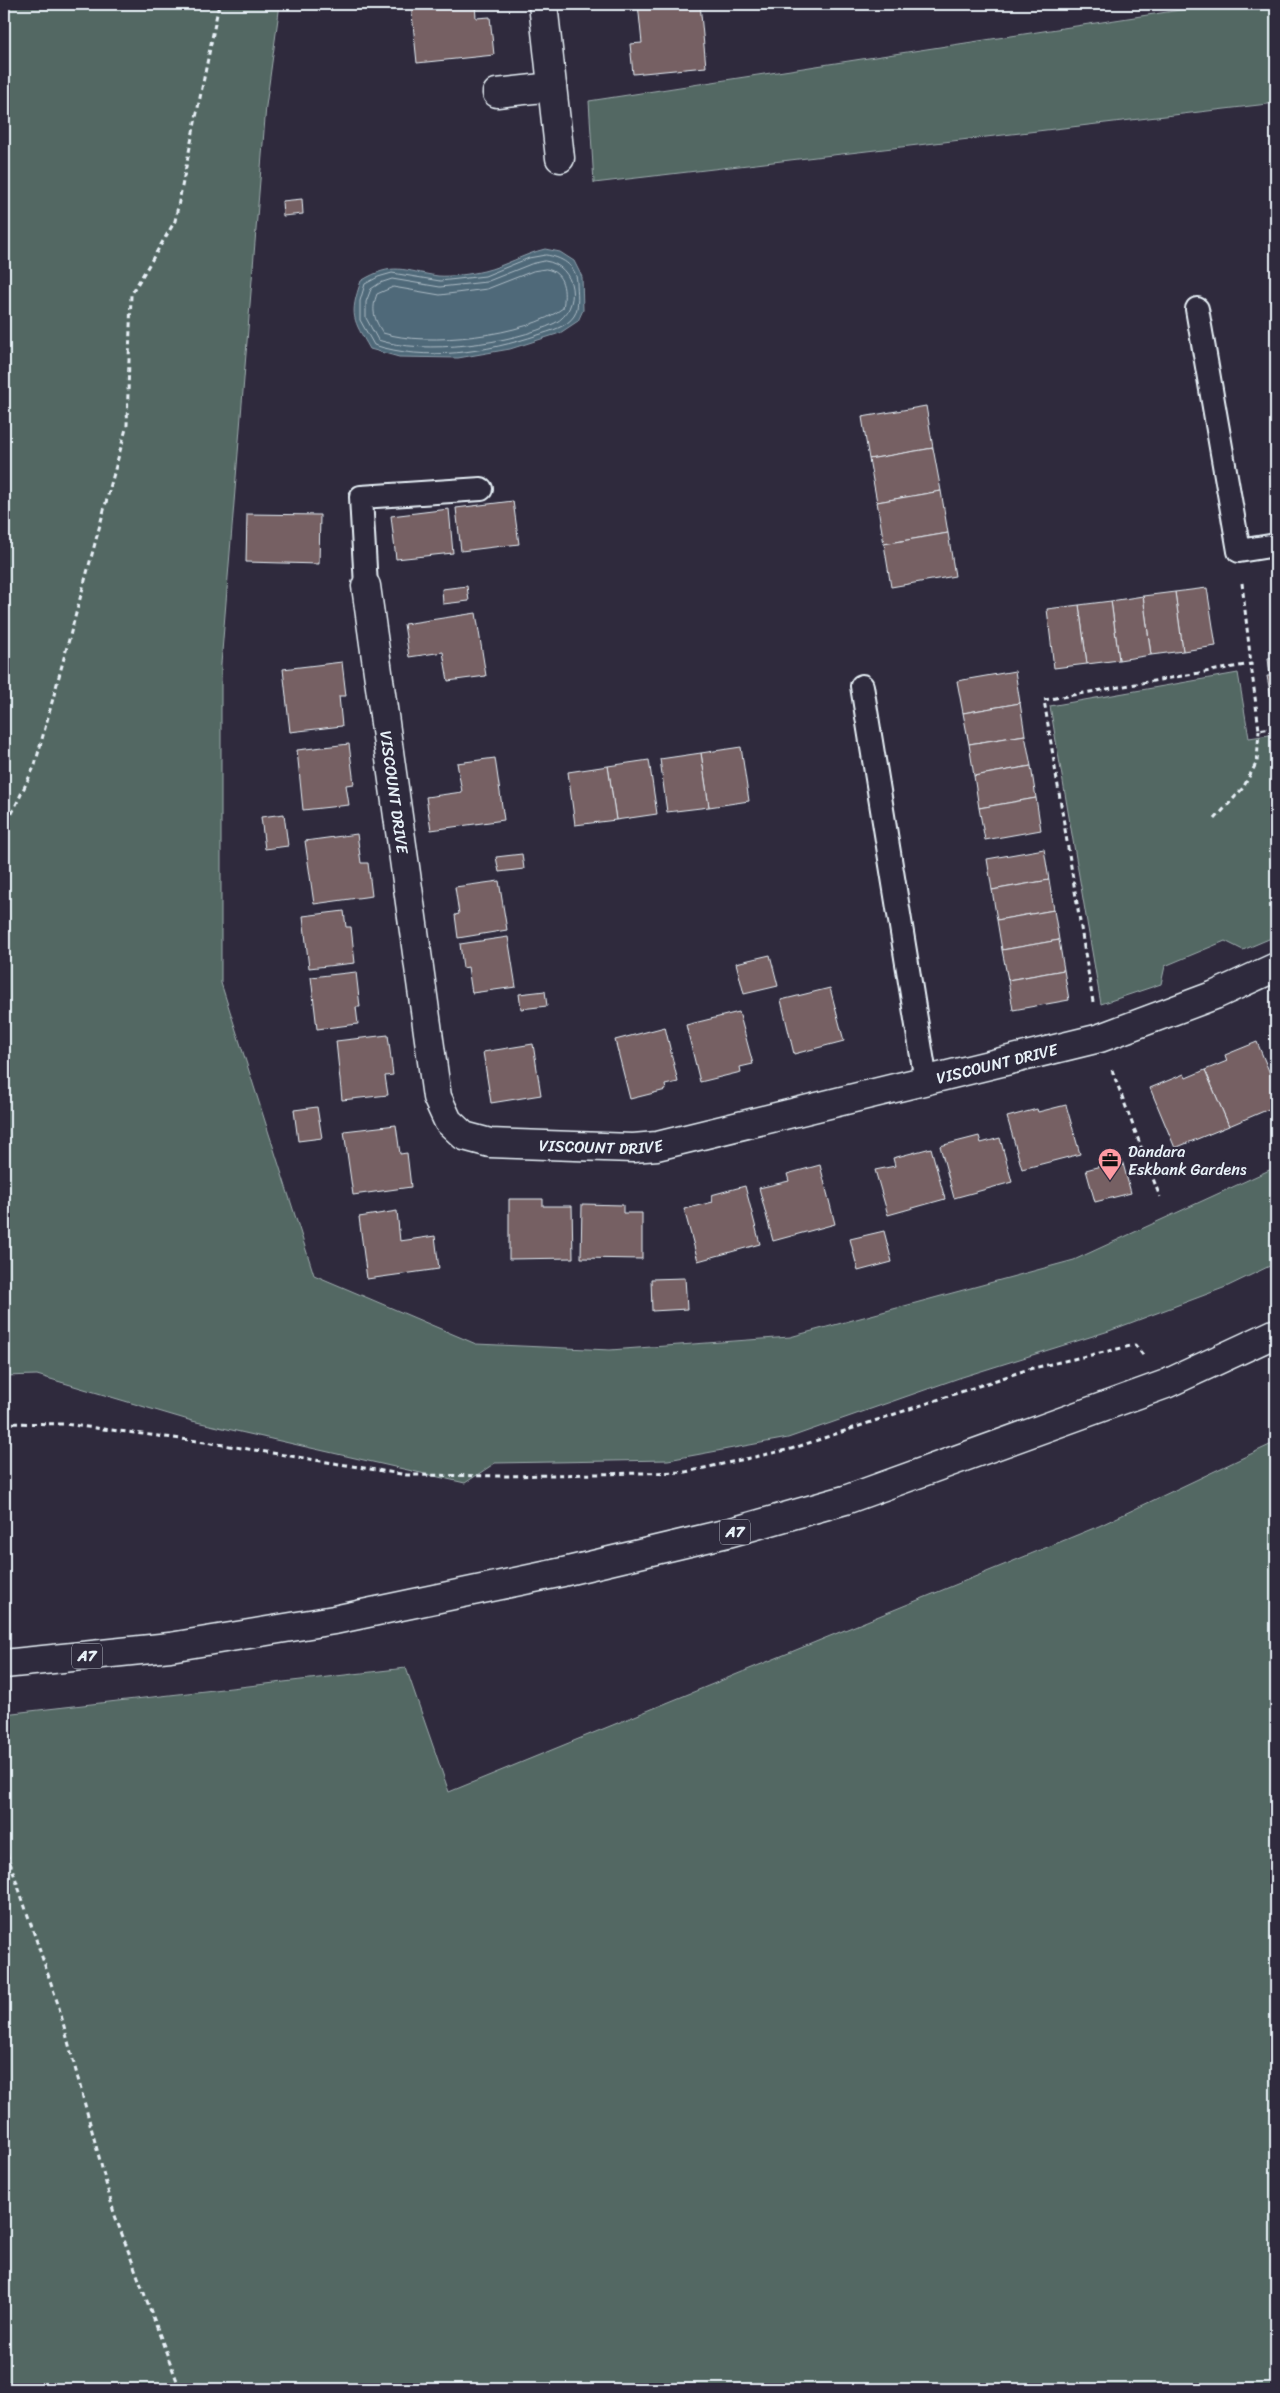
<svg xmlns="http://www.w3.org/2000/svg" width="1280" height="2393" viewBox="0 0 1280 2393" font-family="Sriracha,sans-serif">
	<rect width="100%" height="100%" fill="#2f2a3d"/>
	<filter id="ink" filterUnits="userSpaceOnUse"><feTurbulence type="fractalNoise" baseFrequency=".02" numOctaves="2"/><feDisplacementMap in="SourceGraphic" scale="10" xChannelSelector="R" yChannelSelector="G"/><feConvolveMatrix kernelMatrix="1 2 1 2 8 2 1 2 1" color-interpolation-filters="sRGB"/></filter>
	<g filter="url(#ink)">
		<!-- green -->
		<g fill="#536863" stroke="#9eacae">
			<polygon points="4,4 280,4 266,106 221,664 221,983 314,1275 476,1344 610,1350 790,1337 1074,1260 1276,1167 1276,1263 1226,1287 1109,1331 959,1378 788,1438 668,1460 495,1463 465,1483 192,1421 37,1375 4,1376"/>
			<polygon points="1219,4 1276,4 1276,103 594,183 589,101"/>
			<polygon points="1238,673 1249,738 1276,734 1276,936 1243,950 1225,941 1165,966 1161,984 1101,1004 1050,706"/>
			<polygon points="1276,1442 1276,2389 4,2389 4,1714 406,1668 449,1792 1099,1526"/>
		</g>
		<!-- water -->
		<path fill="#506979" stroke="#8d9fac" d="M545 249 560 252 574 261 582 277 583 310 578 321 560 333 510 349 458 358 399 357 370 349C353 319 349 316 361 281 394 261 403 271 438 276 451 277 471 274 484 271 505 266 524 254 545 249Z"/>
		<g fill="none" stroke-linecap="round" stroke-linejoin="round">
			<!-- shore -->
			<g stroke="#abbbc5" stroke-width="1">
				<path d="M546 255C561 257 576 265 577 282 577 292 580 307 574 316 567 327 550 331 538 335 487 352 426 362 374 345L360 320V301L365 284 378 277 392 273 440 281 485 276 529 258Z"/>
				<path d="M545 261C577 265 582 309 555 323 512 344 423 355 378 340L366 318V302L371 289 380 283 392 279 440 287 486 282 531 264Z"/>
				<path d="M546 269C565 272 566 292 563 308 527 336 426 347 383 333 374 319 371 310 377 294L393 287 440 295 487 289 533 271Z"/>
			</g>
		</g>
		<!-- building -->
		<g fill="#766164" stroke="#e8f1f8">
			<polygon points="411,4 475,4 476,18 490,17 494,55 417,63"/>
			<polygon points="638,4 700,4 706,67 633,74 630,44 642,43"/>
			<polygon points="302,199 303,214 283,216 282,201"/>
			<polygon points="926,406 933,448 869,459 862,417"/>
			<polygon points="933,448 941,491 877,502 869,459"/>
			<polygon points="941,491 948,533 884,544 877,502"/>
			<polygon points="513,501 519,544 461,551 456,508"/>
			<polygon points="449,509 453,553 396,559 391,516"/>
			<polygon points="247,514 320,515 319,564 246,562"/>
			<polygon points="948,533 955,576 891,587 884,544"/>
			<polygon points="467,586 469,601 443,604 442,589"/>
			<polygon points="1207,588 1216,646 1183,651 1175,592"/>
			<polygon points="1175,592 1183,651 1151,655 1143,596"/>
			<polygon points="1143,596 1151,655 1119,660 1111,601"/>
			<polygon points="1111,601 1119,660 1087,664 1079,605"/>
			<polygon points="1079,605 1087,664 1054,668 1047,609"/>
			<polygon points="476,613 486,676 448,681 443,652 409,657 404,624"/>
			<polygon points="1276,657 1276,713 1274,713 1267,676 1270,676 1268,658"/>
			<polygon points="342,662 346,696 339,696 342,726 290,732 283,669"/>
			<polygon points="1015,671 1020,703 963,713 957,681"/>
			<polygon points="1020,703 1025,735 969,744 963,713"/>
			<polygon points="1025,735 1031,766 974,776 969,744"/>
			<polygon points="349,744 354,784 346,785 349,805 303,810 297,750"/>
			<polygon points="741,747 749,801 709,807 701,753"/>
			<polygon points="701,753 709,807 667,812 660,759"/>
			<polygon points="495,758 504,820 431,830 426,797 462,792 457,763"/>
			<polygon points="649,760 657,814 616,820 608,766"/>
			<polygon points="608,766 616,820 575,825 568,772"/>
			<polygon points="1031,766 1036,798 979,808 974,776"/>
			<polygon points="1036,798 1041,830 985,840 979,808"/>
			<polygon points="284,814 288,846 265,849 261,817"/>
			<polygon points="357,834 361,863 368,863 372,896 314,904 305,841"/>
			<polygon points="1044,849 1049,880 992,890 987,859"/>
			<polygon points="522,854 524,869 499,872 496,857"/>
			<polygon points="1049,880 1054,910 997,920 992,890"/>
			<polygon points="499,881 507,930 458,938 455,915 459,914 455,887"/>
			<polygon points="1054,910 1059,940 1002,950 997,920"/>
			<polygon points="344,911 346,927 351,927 355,963 309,968 303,916"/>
			<polygon points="508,937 516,987 472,993 468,967 463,968 460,944"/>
			<polygon points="1059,940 1064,970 1008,980 1002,950"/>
			<polygon points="770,955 778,986 744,994 736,963"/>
			<polygon points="1064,970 1069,1000 1013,1010 1008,980"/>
			<polygon points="356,972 360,1007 356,1007 358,1024 317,1029 311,977"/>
			<polygon points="830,988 844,1041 794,1054 781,1000"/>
			<polygon points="545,991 547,1006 521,1009 519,994"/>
			<polygon points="739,1012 753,1064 740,1067 741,1072 700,1082 686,1025"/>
			<polygon points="665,1027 678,1082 665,1085 666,1090 630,1099 615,1040"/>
			<polygon points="388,1035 393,1075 385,1076 388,1095 342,1100 336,1041"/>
			<polygon points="1257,1042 1276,1088 1276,1106 1229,1126 1205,1070 1227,1061 1225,1055"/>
			<polygon points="533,1044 541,1095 491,1103 483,1052"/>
			<polygon points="1205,1070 1229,1126 1175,1148 1150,1088 1184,1074 1186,1078"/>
			<polygon points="1066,1105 1080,1154 1022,1169 1007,1117 1037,1109 1038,1112"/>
			<polygon points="317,1107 322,1138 298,1141 294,1110"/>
			<polygon points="396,1125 400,1154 407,1153 411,1187 353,1195 344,1131"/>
			<polygon points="979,1136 981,1143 1000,1138 1012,1182 954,1198 940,1146"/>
			<polygon points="931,1148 945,1199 888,1215 875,1170 895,1166 893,1158"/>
			<polygon points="1122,1160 1131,1193 1095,1202 1086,1170"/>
			<polygon points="820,1165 835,1224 773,1241 759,1188 789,1181 787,1174"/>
			<polygon points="745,1186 760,1244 698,1261 684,1209 713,1202 711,1195"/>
			<polygon points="509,1199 543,1199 543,1206 572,1206 573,1258 509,1259"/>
			<polygon points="582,1204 623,1205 623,1213 642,1213 642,1259 581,1258"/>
			<polygon points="397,1211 400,1241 435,1236 439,1269 367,1279 359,1217"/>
			<polygon points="884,1231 892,1262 858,1271 850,1239"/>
			<polygon points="685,1278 687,1309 652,1311 651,1279"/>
		</g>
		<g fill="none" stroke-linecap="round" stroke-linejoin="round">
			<defs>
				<g id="lane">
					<polyline points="1197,309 1239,551 1276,545"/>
					<polyline points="366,586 361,497 481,489"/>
					<polyline points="862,686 926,1081"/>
				</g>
				<g id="street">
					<polyline points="543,4 560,158"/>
					<polyline points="497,93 552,87"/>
					<path id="s1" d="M366 586 437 1097 448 1121 464 1136 490 1143 633 1148 657 1146 1100 1038 1215 995 1276 967"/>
				</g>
				<polyline id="primary" points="4,1664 170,1647 334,1620 563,1572 728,1533 845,1500 1166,1384 1276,1333"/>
			</defs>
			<!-- lane casing -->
			<use href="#lane" stroke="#e8f1f8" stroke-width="26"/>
			<!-- street casing -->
			<use href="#street" stroke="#e8f1f8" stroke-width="31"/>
			<!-- primary casing -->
			<use href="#primary" stroke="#e8f1f8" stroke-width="31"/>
			<!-- path -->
			<g stroke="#e8f1f8" stroke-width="3" stroke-dasharray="5 4" stroke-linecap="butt">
				<polyline points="1242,583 1251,664"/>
				<polyline points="1215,819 1243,788 1257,762 1259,730"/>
				<polyline points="4,830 35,765 127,425 131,295 175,221 219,4"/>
				<polyline points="1093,1002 1044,700 1251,664 1259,730 1276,727"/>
				<polyline points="1112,1070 1160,1197"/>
				<polyline points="4,1423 64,1424 205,1442 407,1475 506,1476 686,1472 791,1449 1029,1369 1135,1345 1143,1355"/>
				<polyline points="4,1845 58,2004 114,2213 180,2389"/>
			</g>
			<!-- lane -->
			<use href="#lane" stroke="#2f2a3d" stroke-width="22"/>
			<!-- street -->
			<use href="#street" stroke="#2f2a3d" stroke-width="28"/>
			<!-- primary -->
			<use href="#primary" stroke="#2f2a3d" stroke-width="28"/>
		</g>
	</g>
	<!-- icons -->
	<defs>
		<symbol id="office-pin" viewBox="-11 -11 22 30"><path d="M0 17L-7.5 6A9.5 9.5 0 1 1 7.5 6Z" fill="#ff9aa2" stroke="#2f2a3d"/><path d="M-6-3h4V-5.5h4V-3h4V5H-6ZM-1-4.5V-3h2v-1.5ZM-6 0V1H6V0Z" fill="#111"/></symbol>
	</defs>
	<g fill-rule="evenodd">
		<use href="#office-pin" x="1096" y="1146" width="28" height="38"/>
	</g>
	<g text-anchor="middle" stroke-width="4.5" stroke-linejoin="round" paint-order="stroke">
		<!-- shield labels -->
		<g fill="#2f2a3d" stroke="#b0b5c0" stroke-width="1">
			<rect x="720" y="1519.5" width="30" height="25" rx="4"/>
			<rect x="72" y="1643.5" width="30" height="25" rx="4"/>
		</g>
		<g font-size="15" font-weight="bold" fill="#e8f1f8">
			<text x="735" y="1537">A7</text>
			<text x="87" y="1661">A7</text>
		</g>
		<!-- street labels -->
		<g font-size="16" fill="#e8f1f8" stroke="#2f2a3d">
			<text dy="6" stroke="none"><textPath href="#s1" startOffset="208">VISCOUNT DRIVE</textPath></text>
			<text dy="6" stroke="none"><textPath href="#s1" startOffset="1108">VISCOUNT DRIVE</textPath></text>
			<text dy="6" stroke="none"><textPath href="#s1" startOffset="702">VISCOUNT DRIVE</textPath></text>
		</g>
		<!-- poi labels -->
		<g font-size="16" fill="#e8f1f8" stroke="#2f2a3d" text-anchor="start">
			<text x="1128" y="1157">Dandara<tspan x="1128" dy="18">Eskbank Gardens</tspan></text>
		</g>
	</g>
	<!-- margin -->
	<rect width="1280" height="2393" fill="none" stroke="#2f2a3d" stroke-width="20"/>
	<rect x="10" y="10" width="1260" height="2373" fill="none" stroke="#e8f1f8" stroke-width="2" filter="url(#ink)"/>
</svg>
